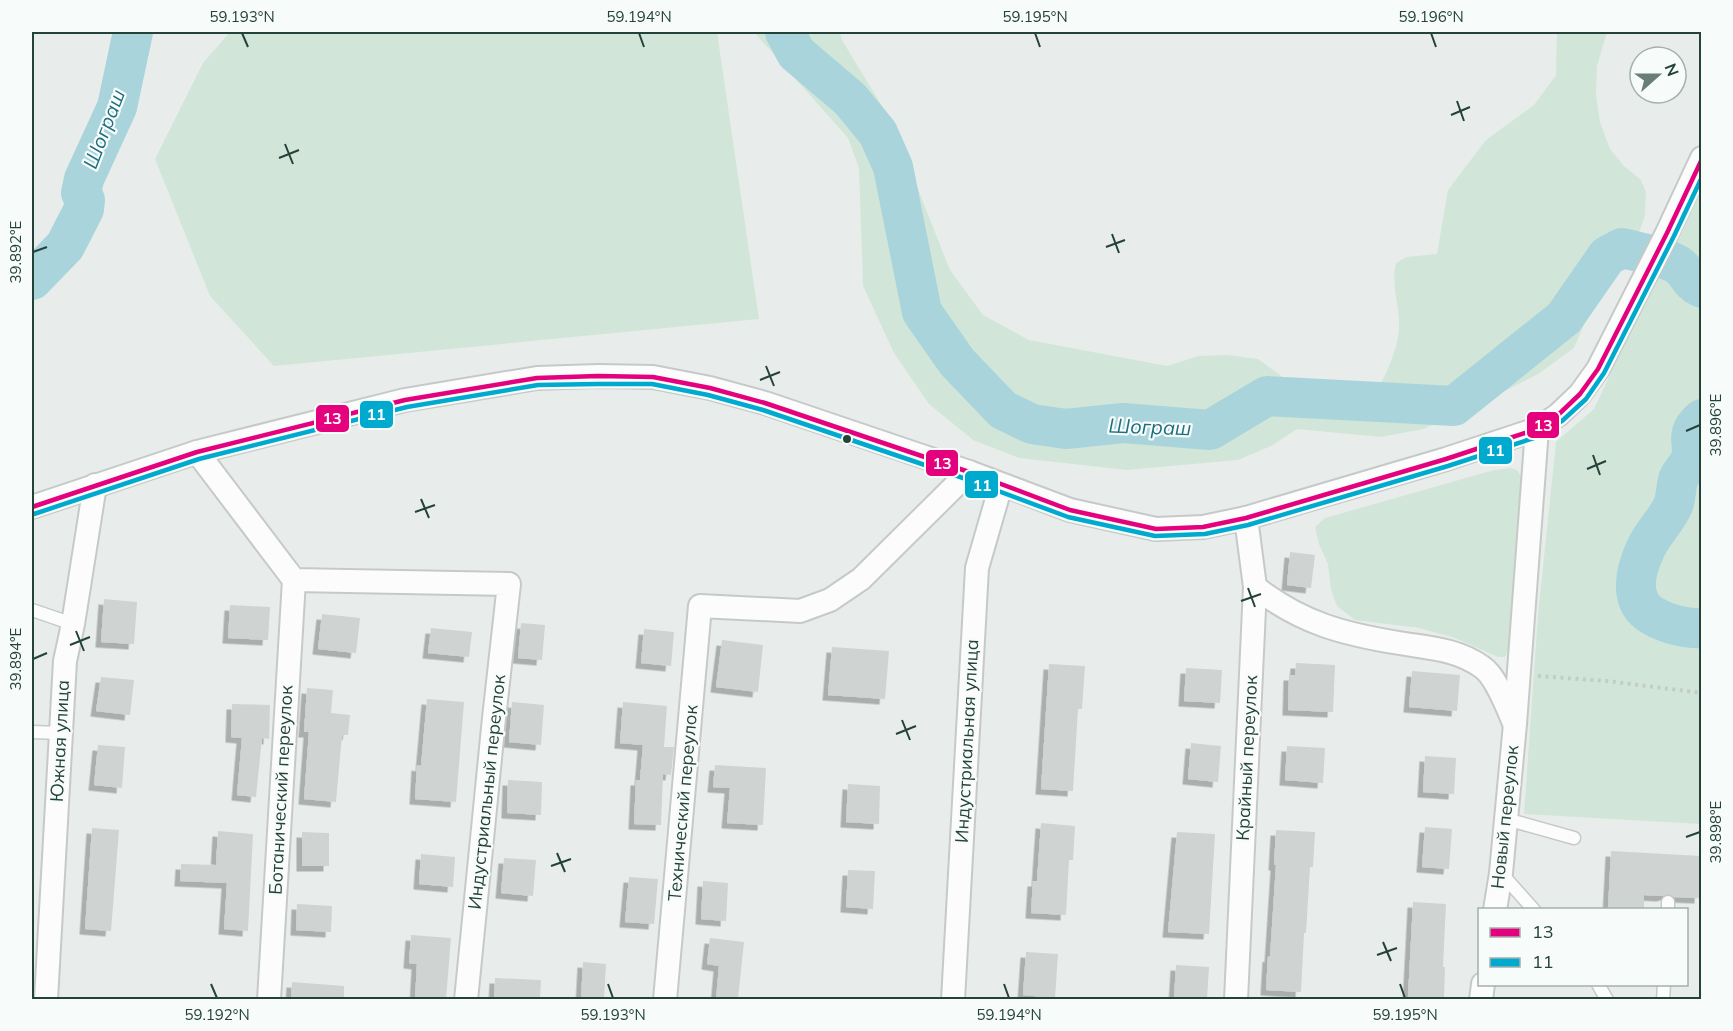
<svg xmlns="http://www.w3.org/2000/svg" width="1733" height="1031" viewBox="0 0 1733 1031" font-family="Mulish,sans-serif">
	<defs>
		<filter id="shadow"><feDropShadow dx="-5.5" dy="5.5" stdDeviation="0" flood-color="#0004"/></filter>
	</defs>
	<rect width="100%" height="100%" fill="#e8edeb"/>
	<!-- green -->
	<g fill="#d1e6d8">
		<polygon points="230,32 717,32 759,319 274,366 210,296 155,159 203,63"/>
		<path d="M754 32H840L842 40 891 121 950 270 983 315 1029 340 1167 366 1198 356 1227 355 1258 359 1299 389 1352 392 1381 383C1391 363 1400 343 1399 320 1398 299 1391 284 1396 263L1406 257 1437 254 1448 190 1486 140 1534 105 1556 75 1557 32H1607L1597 66 1596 94 1600 122 1610 149 1624 166 1641 180 1646 192 1645 216 1631 254 1610 273 1597 294 1574 348 1538 374 1462 413 1423 429 1381 437 1297 429 1271 446 1238 460 1127 470 1019 458 973 440 929 404 894 353 863 286 859 168 848 138Z"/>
		<polygon points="1701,187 1701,824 1524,814 1538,615 1556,442 1594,409 1665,258"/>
		<polygon points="1511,468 1517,470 1522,478 1509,648 1505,657 1498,657 1455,638 1419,628 1355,620 1337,606 1331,590 1328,564 1319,544 1315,527 1325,518 1494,470"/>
	</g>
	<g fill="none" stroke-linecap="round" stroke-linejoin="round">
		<!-- river -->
		<g stroke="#a9d4db" stroke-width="40">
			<path d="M785 32 796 53 850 99 878 133 893 167 922 312 957 362 1003 410 1032 424 1066 429 1123 423 1210 430 1267 396 1454 406 1564 318 1607 256 1622 248C1638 252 1665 257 1678 265 1690 274 1687 281 1702 288"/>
			<polyline points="32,280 65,246 84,209 85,200 81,193 84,179 117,107 133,32"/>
			<path d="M1702 419C1682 436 1697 445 1690 461 1687 468 1680 473 1678 480 1676 488 1676 495 1674 503 1667 521 1652 533 1645 550 1635 572 1628 602 1653 616 1667 624 1686 629 1702 628"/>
		</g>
	</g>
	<!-- building -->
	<g fill="#cfd4d2" filter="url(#shadow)">
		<polygon points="1290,552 1315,555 1311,588 1287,585"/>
		<polygon points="104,599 137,602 134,644 101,642"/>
		<polygon points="230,605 270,607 268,640 228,638"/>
		<polygon points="322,614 360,618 356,653 318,649"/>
		<polygon points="521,623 545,625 542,660 518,658"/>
		<polygon points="431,628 472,632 469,657 428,653"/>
		<polygon points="644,629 674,632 671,666 641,663"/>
		<polygon points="722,640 763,645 758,692 716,687"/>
		<polygon points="832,647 889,651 885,699 828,695"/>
		<polygon points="1296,663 1335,665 1333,712 1288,710 1289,675 1295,675"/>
		<polygon points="1049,664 1085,666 1082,709 1078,709 1073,791 1041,789"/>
		<polygon points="1186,668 1222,670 1220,703 1184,701"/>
		<polygon points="1412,671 1460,675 1457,711 1409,707"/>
		<polygon points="101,677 134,680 130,715 96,711"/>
		<polygon points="307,688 333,690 331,713 350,715 348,735 342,735 336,802 304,799 309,732 304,732"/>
		<polygon points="427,699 464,702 456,802 415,799 417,765 421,766"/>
		<polygon points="512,702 544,705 541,745 509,742"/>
		<polygon points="623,702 667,706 664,747 674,747 671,775 663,774 661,825 634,824 636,780 640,780 643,745 620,743"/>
		<polygon points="232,704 270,705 269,739 262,738 256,797 237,795 242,738 231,737"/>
		<polygon points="1191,743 1221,746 1218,782 1188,779"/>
		<polygon points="98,745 125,747 122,788 94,785"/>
		<polygon points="1287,746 1325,748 1323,783 1285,780"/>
		<polygon points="1425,756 1456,758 1454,794 1423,792"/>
		<polygon points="715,765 766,768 763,825 727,823 730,788 713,787"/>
		<polygon points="508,780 542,782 541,815 507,813"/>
		<polygon points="848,784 880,786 879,824 846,822"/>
		<polygon points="1041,823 1075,826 1073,860 1069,860 1066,915 1031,913 1033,881 1037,881"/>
		<polygon points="1425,827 1452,829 1449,869 1422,867"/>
		<polygon points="92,828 119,830 111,931 85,929"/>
		<polygon points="1276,830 1315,832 1313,867 1310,867 1306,933 1304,933 1301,992 1266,990 1268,956 1270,957 1276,865 1274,865"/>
		<polygon points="218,831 253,834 248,931 224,929 227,883 180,881 181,864 216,865"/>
		<polygon points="302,832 329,833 329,866 302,866"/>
		<polygon points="1177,832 1215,834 1209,934 1168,932"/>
		<polygon points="1611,851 1701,856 1700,898 1674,897 1669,894 1662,896 1644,895 1644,909 1608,909"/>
		<polygon points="421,854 455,857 453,887 419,884"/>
		<polygon points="504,858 536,860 533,896 501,893"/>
		<polygon points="848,870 875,871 873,909 846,907"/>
		<polygon points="629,877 658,879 654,924 625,922"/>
		<polygon points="703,881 728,883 726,921 701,919"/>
		<polygon points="1413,902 1446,904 1443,967 1445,967 1444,998 1408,997"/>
		<polygon points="297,904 332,906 331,932 296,930"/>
		<polygon points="411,935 451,938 446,999 415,999 417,964 409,963"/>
		<polygon points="710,938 744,942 738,999 716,999 719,966 707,964"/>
		<polygon points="1026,952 1058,954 1055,998 1023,995"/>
		<polygon points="583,962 606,964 604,999 581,999"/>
		<polygon points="1176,965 1209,967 1207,999 1174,999"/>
		<polygon points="495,978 541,980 540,999 494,999"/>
		<polygon points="292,982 344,986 344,999 291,999"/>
	</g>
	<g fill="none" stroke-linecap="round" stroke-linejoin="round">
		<defs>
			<g id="lane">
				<polyline points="32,610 73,624"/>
				<polyline points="32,732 61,733"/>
				<polyline points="1506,819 1574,838"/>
				<polyline points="1501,873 1534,910"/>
				<polyline points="1668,910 1668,902"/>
				<polyline points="1598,984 1607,1000"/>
				<polyline points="1663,1000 1664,984"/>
			</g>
			<g id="street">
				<polyline points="197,452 294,580 509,584 494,718 466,1000"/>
				<polyline points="32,507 197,452 405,400 537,378 598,376 653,377 710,388 765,403 969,472 1070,510 1156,529 1203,527 1246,518 1446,459 1537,429 1558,415 1580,394 1598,369 1667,233 1702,158"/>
				<path d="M1255 587C1301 623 1343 634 1399 643 1429 648 1457 649 1482 667 1496 676 1507 707 1514 723"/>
				<polyline points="1495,910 1501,873 1515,724 1537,429"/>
				<polyline points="46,1000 65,661 73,624 95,485"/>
				<polyline points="269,1000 294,580"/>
				<polyline points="665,1000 700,606 800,611 830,600 861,579 969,472"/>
				<polyline points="953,1000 977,568 1001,485"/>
				<polyline points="1236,1000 1255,587 1246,518"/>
				<polyline points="1481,1000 1483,984"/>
			</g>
		</defs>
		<!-- lane casing -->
		<use href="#lane" stroke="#c5cac8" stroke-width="15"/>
		<!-- street casing -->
		<use href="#street" stroke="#c5cac8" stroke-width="26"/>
		<!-- path -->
		<polyline stroke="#c3ccca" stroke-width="4" stroke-dasharray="3 4.5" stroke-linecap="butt" points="1538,676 1607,681 1702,693"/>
		<!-- lane -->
		<use href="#lane" stroke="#fcfcfc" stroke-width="12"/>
		<!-- street -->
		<use href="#street" stroke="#fcfcfc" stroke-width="22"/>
		<defs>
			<polyline id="bus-1" points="32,507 197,452 405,400 537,378 598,376 653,377 710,388 765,403 969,472 1070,510 1156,529 1203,527 1246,518 1446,459 1537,429 1558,415 1580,394 1598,369 1667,233 1702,159"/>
			<polyline id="bus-2" points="34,514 199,459 407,407 538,385 598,384 652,384 708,395 763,410 966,479 1068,517 1155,536 1205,534 1248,525 1448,466 1540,436 1562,421 1586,399 1604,373 1674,236 1702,177"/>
		</defs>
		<!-- bus-1 casing -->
		<use href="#bus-1" stroke="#f7fbf9" stroke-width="9"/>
		<!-- bus-2 casing -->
		<use href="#bus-2" stroke="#f7fbf9" stroke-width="9"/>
		<!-- bus-1 -->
		<use href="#bus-1" stroke="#e5007d" stroke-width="4.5"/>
		<!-- bus-2 -->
		<use href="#bus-2" stroke="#00a9ce" stroke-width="4.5"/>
	</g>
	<!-- ticks -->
	<path fill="none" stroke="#24423a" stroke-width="2" d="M242 33 248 47M639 33 644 47M1035 33 1040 47M1431 33 1436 47M1457 101 1464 121M1451 115 1470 107M285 144 293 164M279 158 299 150M1112 234 1119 253M1106 247 1125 240M33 252 47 247M766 366 774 386M760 380 780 372M1686 431 1700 425M1593 455 1600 475M1587 469 1606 461M421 499 429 518M415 512 435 505M1248 588 1255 607M1241 601 1261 594M76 631 84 651M70 645 90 637M33 659 47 653M902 720 910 740M896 734 916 726M1686 837 1700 832M557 853 565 872M551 866 571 859M1383 942 1391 961M1377 955 1397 948M211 984 217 998M608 984 613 998M1004 984 1009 998M1400 984 1405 998"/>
	<!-- markers -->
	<circle fill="#24423a" stroke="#f7fbf9" stroke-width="2" cx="847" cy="439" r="5"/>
	<g text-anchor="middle" stroke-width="4.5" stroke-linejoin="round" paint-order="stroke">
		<!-- street labels -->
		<g font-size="18" fill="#24423a" stroke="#f7fbf9">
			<text transform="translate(60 741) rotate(-87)" y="6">Южная улица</text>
			<text transform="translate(967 741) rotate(-87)" y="6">Индустриальная улица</text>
			<text transform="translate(1247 758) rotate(-87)" y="6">Крайный переулок</text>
			<text transform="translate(281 790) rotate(-87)" y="6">Ботанический переулок</text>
			<text transform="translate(487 792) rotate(-84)" y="6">Индустриальный переулок</text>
			<text transform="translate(683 803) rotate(-85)" y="6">Технический переулок</text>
			<text transform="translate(1505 817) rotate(-84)" y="6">Новый переулок</text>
		</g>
		<!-- water labels -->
		<g font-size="20" font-style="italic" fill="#1c6f80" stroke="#f7fbf9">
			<text transform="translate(104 129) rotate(-69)" y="7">Шограш</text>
			<text transform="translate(1150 427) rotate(2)" y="7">Шограш</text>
		</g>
	</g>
	<g stroke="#f7fbf9" stroke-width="2">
		<rect x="359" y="400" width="35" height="29" rx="6" fill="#00a9ce"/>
		<rect x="315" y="404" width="35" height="29" rx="6" fill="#e5007d"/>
		<rect x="1526" y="411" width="34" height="28" rx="6" fill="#e5007d"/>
		<rect x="1478" y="436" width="35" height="29" rx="6" fill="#00a9ce"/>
		<rect x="925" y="449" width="34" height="28" rx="6" fill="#e5007d"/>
		<rect x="964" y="470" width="35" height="29" rx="6" fill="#00a9ce"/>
	</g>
	<g font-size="16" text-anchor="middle" font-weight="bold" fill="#fff">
		<text x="376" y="420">11</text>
		<text x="332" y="424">13</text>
		<text x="1543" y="431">13</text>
		<text x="1495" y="456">11</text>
		<text x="942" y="469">13</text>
		<text x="982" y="491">11</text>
	</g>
	<!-- border -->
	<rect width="1733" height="1031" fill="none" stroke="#f7fbf9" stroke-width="66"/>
	<!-- legend -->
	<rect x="1478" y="908" width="210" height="78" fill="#f7fbf9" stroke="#a3b1ad" stroke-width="1.5"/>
	<rect x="1490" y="928" width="30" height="9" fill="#e5007d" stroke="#a3b1ad" stroke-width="1.5"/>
	<text x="1532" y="938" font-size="18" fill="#24423a">13</text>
	<rect x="1490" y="958" width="30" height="9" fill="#00a9ce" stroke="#a3b1ad" stroke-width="1.5"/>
	<text x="1532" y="968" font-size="18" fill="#24423a">11</text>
	<!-- north arrow -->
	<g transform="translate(1658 75) rotate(69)"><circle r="28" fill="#f7fbf9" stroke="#a3b1ad" stroke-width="1.5"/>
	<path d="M0-4.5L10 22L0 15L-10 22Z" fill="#697e78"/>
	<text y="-9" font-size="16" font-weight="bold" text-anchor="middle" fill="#24423a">N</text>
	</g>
	<rect x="33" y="33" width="1667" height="965" fill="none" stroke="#24423a" stroke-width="2"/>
	<g font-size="15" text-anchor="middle" fill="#24423a">
		<text x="242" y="22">59.193°N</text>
		<text x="639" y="22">59.194°N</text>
		<text x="1035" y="22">59.195°N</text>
		<text x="1431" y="22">59.196°N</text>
		<text transform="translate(16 252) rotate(-90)" y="5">39.892°E</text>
		<text transform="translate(1716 425) rotate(-90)" y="5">39.896°E</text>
		<text transform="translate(16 659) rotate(-90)" y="5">39.894°E</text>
		<text transform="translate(1716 832) rotate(-90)" y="5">39.898°E</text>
		<text x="217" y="1020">59.192°N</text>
		<text x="613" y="1020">59.193°N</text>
		<text x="1009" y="1020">59.194°N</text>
		<text x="1405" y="1020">59.195°N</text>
	</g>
</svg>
